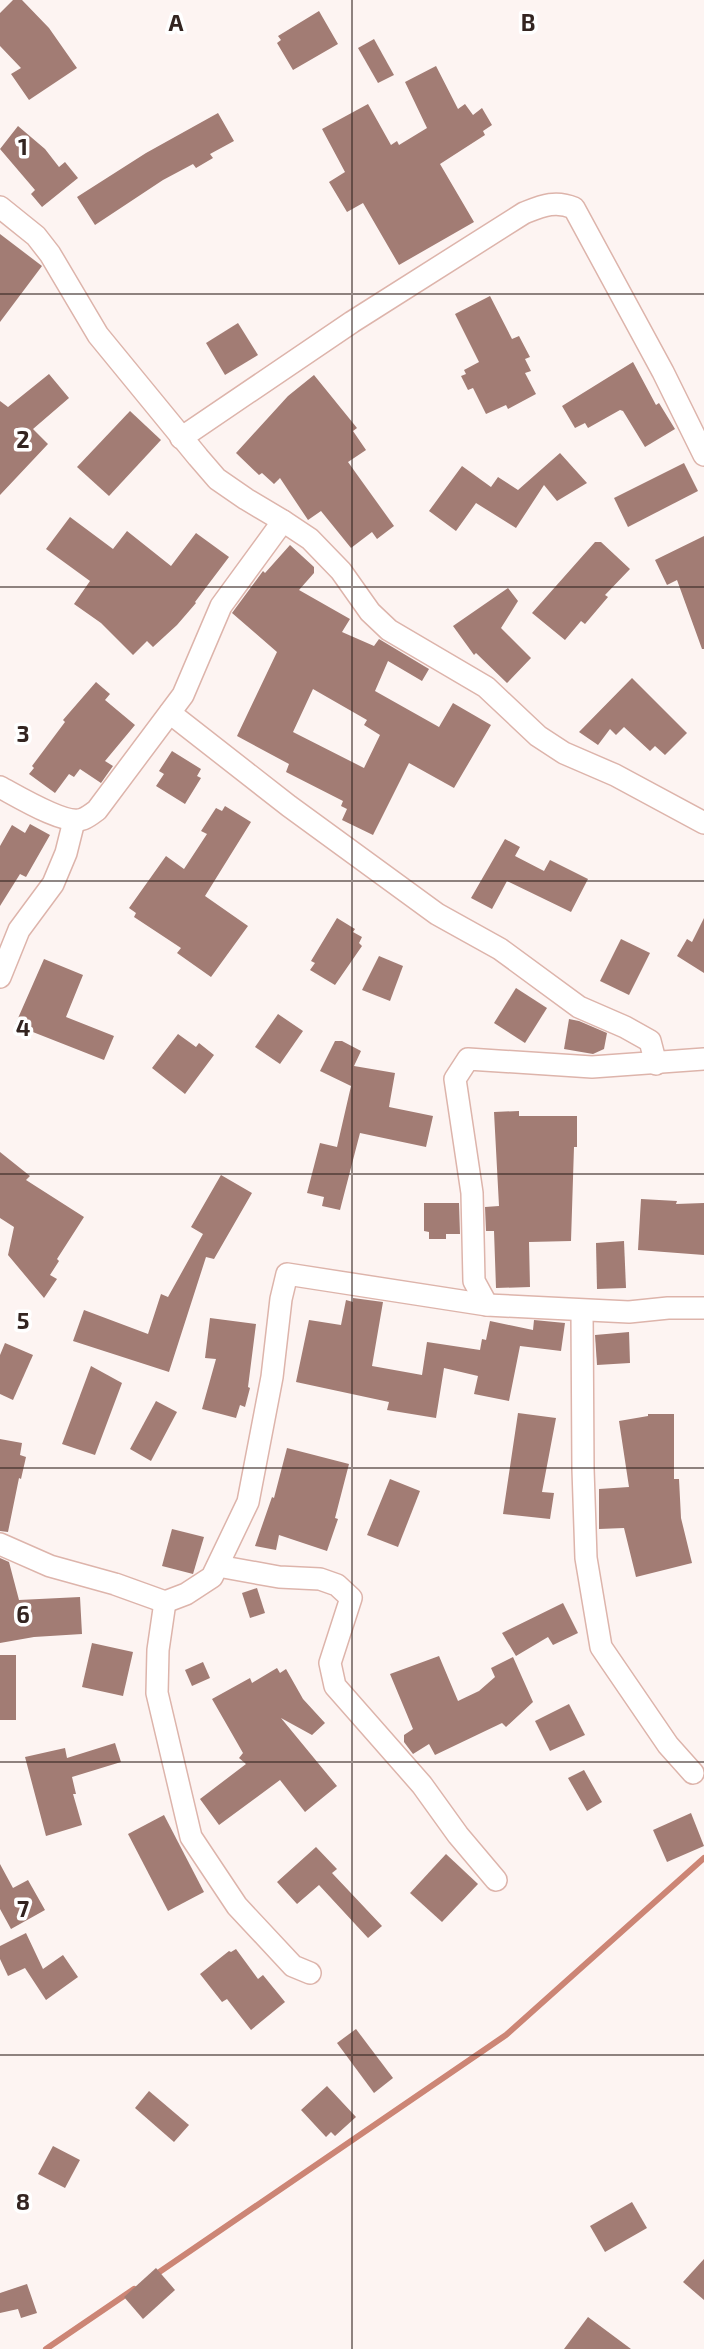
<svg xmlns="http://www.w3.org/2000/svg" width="704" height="2349" viewBox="0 0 704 2349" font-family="'Exo 2',sans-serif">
	<rect width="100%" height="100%" fill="#fdf4f2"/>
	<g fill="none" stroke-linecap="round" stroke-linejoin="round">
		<!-- stream -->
		<g stroke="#cc8575" stroke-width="6">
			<polyline points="155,2275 506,2035 704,1858"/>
			<polyline points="46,2349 134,2289"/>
		</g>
	</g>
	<!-- building -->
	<g fill="#a27c74" fill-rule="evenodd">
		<polygon points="13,0 22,0 49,28 77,68 29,100 11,74 21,68 0,46 0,13"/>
		<polygon points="319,11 338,44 293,70 277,43 281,40 278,36"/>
		<polygon points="374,39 394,75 378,83 358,48"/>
		<polygon points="436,66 458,109 465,104 473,115 482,108 492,125 483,131 485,135 440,164 474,222 399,265 363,203 347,212 329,182 345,172 322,129 368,104 391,145 397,141 399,145 427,128 405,82"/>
		<polygon points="218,113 234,141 210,154 213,158 196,168 193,164 163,180 95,225 77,197 146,153"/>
		<polygon points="18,126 45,149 59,167 65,162 78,178 42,207 31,194 35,190 0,149"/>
		<polygon points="0,234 42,266 0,322"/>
		<polygon points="490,296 512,339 519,336 530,357 525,359 531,371 525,373 536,394 508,409 506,405 486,414 473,388 468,390 461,376 466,374 464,370 479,362 455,314"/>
		<polygon points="238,323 258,355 225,375 206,343"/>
		<polygon points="633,362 656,405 659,403 675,429 645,447 623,411 620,410 588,428 585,423 575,428 562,406"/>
		<polygon points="49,374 69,398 33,429 48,444 0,495 0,401 8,407"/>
		<polygon points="314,375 357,428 353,431 366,450 348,462 394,526 377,539 372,532 351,548 321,511 308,520 280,478 274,484 262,473 259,475 236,453 288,396"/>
		<polygon points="130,411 161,440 109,496 77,467"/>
		<polygon points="560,453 587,483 557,501 544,485 516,528 476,503 456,531 429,511 462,466 491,487 498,477 518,490"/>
		<polygon points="684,463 698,491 628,527 614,498"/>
		<polygon points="70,517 113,549 127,531 171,566 196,533 229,557 195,602 196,603 177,625 153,647 147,641 133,655 101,623 74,604 90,581 46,549"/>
		<polygon points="704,536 704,649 702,649 677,580 667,585 655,560"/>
		<polygon points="595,542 601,542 630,569 605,595 608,597 585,624 581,621 565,640 532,613"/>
		<path d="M290 545 314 567V573L299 590 350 619 342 632 374 646 379 639 429 669 422 681 388 661 375 691 439 727 453 703 491 725 454 788 409 763 373 835 342 820 347 809 341 806 343 801 286 772 289 764 237 736 277 652 232 613 263 571 265 573ZM313 689 367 720 364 725 380 735 364 768 293 732Z"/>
		<polygon points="508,588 518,601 501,628 531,658 507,683 476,653 474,655 453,626"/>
		<polygon points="632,678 687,733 665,755 655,746 650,751 624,727 616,735 610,729 598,745 579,732"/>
		<polygon points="96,682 110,694 105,700 135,725 105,761 113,766 101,783 80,769 74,777 69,774 55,793 29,774 34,768 32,766 65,722 63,720"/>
		<polygon points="172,751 201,769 197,776 201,778 185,804 156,786 164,774 159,771"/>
		<polygon points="225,806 251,822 205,896 248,926 211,977 177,953 181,948 134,917 136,913 129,908 166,856 184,869 207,834 201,831 216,808 222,811"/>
		<polygon points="30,824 50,835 26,877 20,874 0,906 0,846 12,825 25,833"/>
		<polygon points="505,839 520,847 515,856 544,871 550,860 588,879 571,912 507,881 492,909 471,898"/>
		<polygon points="337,918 355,929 353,932 362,937 359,943 362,946 335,985 310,970 315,963 311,961"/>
		<polygon points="704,918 704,973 677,956 687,939 692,942"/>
		<polygon points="621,939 650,953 629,995 600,981"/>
		<polygon points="379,956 403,966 390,1001 362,990"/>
		<polygon points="44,959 83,975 66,1017 114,1036 104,1060 15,1025"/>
		<polygon points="516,988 547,1008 525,1043 494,1023"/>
		<polygon points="278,1014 303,1031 280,1064 255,1047"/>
		<polygon points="569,1019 579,1021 607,1033 604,1049 593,1054 564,1049"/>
		<polygon points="178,1034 196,1047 199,1043 214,1055 185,1094 152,1068"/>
		<polygon points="335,1041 342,1041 361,1051 354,1066 395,1073 389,1107 433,1116 426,1147 360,1133 340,1210 322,1206 324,1197 307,1193 320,1143 337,1147 351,1086 320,1071"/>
		<polygon points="519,1111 519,1116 577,1116 577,1147 574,1147 571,1241 529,1242 530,1287 496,1288 494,1231 486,1231 485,1207 499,1206 494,1112"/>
		<polygon points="0,1152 30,1176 26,1180 84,1217 57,1259 59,1261 50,1275 57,1279 44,1298 8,1255 14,1227 0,1218"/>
		<polygon points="221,1175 252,1193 214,1259 206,1257 169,1372 73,1341 84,1310 148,1334 161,1294 168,1297 203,1234 191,1227"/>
		<polygon points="641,1199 677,1201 676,1204 704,1203 704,1255 638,1250"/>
		<polygon points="424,1203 459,1203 460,1234 446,1234 446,1239 429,1239 429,1232 424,1231"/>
		<polygon points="624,1241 626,1288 597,1289 596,1243"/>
		<polygon points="353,1298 383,1302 372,1366 422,1375 427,1342 480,1350 482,1339 486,1340 490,1321 533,1330 534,1320 565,1323 561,1351 520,1346 509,1401 474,1394 478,1376 444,1368 436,1418 387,1410 389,1402 296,1382 309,1320 341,1325 346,1300 353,1302"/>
		<polygon points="210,1318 256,1324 248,1387 250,1388 245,1407 240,1405 236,1418 202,1409 216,1359 205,1358"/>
		<polygon points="629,1332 630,1363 597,1365 595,1335"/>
		<polygon points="5,1343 33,1355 13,1400 0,1394 0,1355"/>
		<polygon points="91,1366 122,1383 95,1455 62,1444"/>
		<polygon points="156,1401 177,1412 151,1461 130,1449"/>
		<polygon points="518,1413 556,1418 542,1492 554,1493 550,1519 503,1514"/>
		<polygon points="648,1414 674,1414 674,1479 679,1479 681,1518 692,1563 636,1577 624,1528 599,1529 599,1489 629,1487 619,1421 648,1416"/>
		<polygon points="0,1439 22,1443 20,1455 26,1457 21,1479 19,1478 8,1532 0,1531"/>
		<polygon points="287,1448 349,1464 335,1518 338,1519 327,1551 279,1535 276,1550 255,1546 272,1497 274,1498"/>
		<polygon points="390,1479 420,1491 398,1547 367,1535"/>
		<polygon points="172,1529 204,1537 193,1574 162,1566"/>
		<polygon points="0,1558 9,1562 19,1600 80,1597 82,1634 34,1637 0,1643"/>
		<polygon points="257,1588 265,1613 250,1618 242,1593"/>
		<polygon points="563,1603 578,1633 553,1645 548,1637 516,1656 502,1633"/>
		<polygon points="92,1643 133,1652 123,1696 82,1687"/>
		<rect x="0" y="1655" width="16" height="65"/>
		<polygon points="439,1656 458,1701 479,1691 495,1677 491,1668 513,1657 533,1702 506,1727 502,1723 435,1755 429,1744 413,1754 404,1742 404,1735 413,1729 390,1674"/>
		<polygon points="203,1662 210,1678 192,1686 185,1670"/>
		<polygon points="277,1668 280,1673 286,1669 303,1699 325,1723 312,1735 281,1718 337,1786 305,1812 280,1780 219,1825 200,1799 246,1764 239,1758 243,1753 212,1699 250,1678 252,1683"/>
		<polygon points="569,1704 585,1735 550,1751 535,1721"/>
		<polygon points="115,1743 121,1762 72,1777 76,1794 73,1794 82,1825 46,1836 25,1757 65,1748 67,1758"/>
		<polygon points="584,1770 602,1802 587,1811 568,1778"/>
		<polygon points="691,1813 704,1846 667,1862 653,1830"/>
		<polygon points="164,1815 204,1892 168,1911 128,1834"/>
		<polygon points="316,1847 337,1869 332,1873 382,1926 368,1938 319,1885 297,1904 277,1882"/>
		<polygon points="446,1854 478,1884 442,1922 410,1893"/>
		<polygon points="0,1864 13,1888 28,1880 45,1910 11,1929 0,1909"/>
		<polygon points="26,1933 43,1969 63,1955 78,1977 46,2000 25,1968 8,1976 0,1959 0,1946"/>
		<polygon points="236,1949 258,1979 263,1975 285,2002 251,2030 227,1999 222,2002 200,1974 229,1951 231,1952"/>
		<polygon points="356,2029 393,2078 374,2093 337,2043"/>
		<polygon points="327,2086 356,2117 335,2136 331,2132 326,2137 301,2110"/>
		<polygon points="149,2091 189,2125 174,2142 135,2108"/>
		<polygon points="53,2146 80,2160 65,2188 38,2174"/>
		<polygon points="632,2202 647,2228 605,2252 590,2226"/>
		<polygon points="704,2259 704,2300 683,2282"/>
		<polygon points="156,2268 175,2290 143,2319 124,2297"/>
		<polygon points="27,2284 37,2313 21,2318 18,2309 0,2313 0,2293"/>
		<polygon points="588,2317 631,2349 564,2349"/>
	</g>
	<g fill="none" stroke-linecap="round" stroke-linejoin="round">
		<defs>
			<g id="minor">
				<polyline points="0,207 36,236 50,254 98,335 198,457 217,479 246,499 283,521"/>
				<path d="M181 438 352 322 524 213C542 206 555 200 574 208L663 372 704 455"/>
				<polyline points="170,713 289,806 437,914 500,949 579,1007 625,1027 650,1041 656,1064"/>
				<path d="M0 787C17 796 66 826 83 819 88 817 93 813 97 810L183 695 221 606 283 521 310 539 341 571 370 612 389 630 486 687 538 736 564 753 615 775 704 823"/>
				<polyline points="0,977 19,930 53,884 66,853 74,821"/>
				<polyline points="487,1305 474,1281 472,1193 455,1079 468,1059 592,1067 704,1059"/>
				<polyline points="582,1311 583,1469 586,1558 601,1647 668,1745 693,1773"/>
				<polyline points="0,1544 50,1566 115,1584 165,1602 186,1594 212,1577 248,1502 272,1377 281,1299 287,1274 487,1305 629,1312 668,1308 704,1308"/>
				<polyline points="218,1566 279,1577 320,1579 337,1585 351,1598 330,1663 335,1686 422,1785 458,1835 496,1880"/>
				<polyline points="165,1602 158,1650 157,1693 191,1837 237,1906 293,1966 310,1973"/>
			</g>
		</defs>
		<!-- minor casing -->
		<use href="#minor" stroke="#ddb4ab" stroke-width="24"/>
		<!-- minor -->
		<use href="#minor" stroke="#fff" stroke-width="21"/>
	</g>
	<!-- grid -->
	<path fill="none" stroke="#332420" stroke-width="2" stroke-opacity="0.55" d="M352 0V2349M0 294H704M0 587H704M0 881H704M0 1174H704M0 1468H704M0 1762H704M0 2055H704"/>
	<g font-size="23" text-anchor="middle" font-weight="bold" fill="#332420" stroke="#fff" stroke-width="7" stroke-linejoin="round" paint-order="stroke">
		<text x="176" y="31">A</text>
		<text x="528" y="31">B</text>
		<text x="23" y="155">1</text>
		<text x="23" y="448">2</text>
		<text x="23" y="742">3</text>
		<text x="23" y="1036">4</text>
		<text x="23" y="1329">5</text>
		<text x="23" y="1623">6</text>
		<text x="23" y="1917">7</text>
		<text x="23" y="2210">8</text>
	</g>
</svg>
